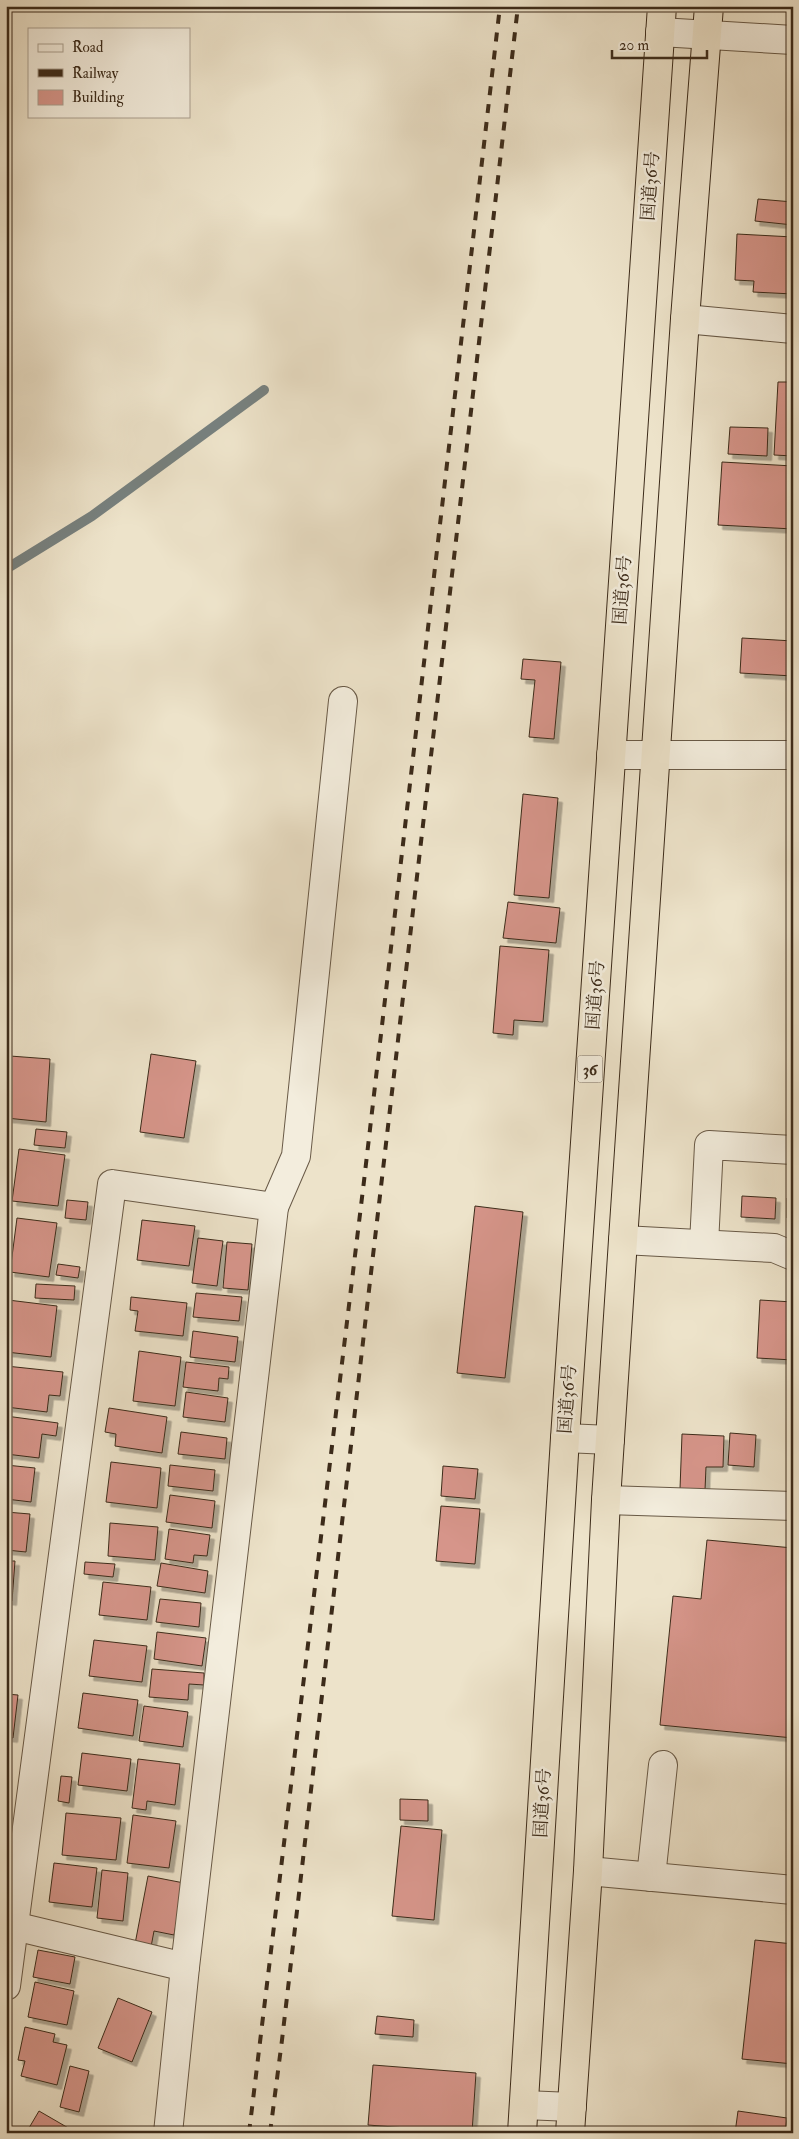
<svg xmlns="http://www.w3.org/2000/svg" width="799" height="2139" viewBox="0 0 799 2139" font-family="'IM FELL Double Pica','Noto Serif JP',serif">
	<defs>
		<filter id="shadow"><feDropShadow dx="4.5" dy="4.5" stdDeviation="0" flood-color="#0004"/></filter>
	</defs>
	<rect width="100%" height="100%" fill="#ede3ca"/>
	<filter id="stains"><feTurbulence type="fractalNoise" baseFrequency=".004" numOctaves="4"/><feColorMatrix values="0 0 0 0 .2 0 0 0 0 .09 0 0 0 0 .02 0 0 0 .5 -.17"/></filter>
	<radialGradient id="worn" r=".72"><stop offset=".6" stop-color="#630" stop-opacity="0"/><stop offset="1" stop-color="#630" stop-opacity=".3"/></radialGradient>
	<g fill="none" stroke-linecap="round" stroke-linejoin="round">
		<!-- stream -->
		<polyline stroke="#77817f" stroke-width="10" points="6,569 92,516 264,390"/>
	</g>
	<!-- building -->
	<g fill="#d6958a" stroke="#3c2b1a" filter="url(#shadow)">
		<polygon points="791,6 793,6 793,17 790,17"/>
		<polygon points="758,199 793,202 793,225 755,221"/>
		<polygon points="737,234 793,237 793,294 753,292 754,281 735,280"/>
		<polygon points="778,382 793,382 793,456 774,455"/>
		<polygon points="730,427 768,428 767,456 728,454"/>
		<polygon points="722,462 793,466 793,529 718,525"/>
		<polygon points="742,638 793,641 793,676 740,673"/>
		<polygon points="523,659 561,662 554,739 529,737 535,680 521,679"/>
		<polygon points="523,794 558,798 549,898 514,895"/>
		<polygon points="508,902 560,908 556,943 503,938"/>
		<polygon points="500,946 549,950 543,1022 514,1020 513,1035 493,1033"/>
		<polygon points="151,1054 196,1061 184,1138 140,1132"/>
		<polygon points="10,1056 50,1059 46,1122 6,1118"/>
		<polygon points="36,1129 67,1132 65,1148 34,1145"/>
		<polygon points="19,1149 65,1155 58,1206 12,1201"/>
		<polygon points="742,1196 776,1198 775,1219 741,1217"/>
		<polygon points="787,1198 793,1198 793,1219 787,1218"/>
		<polygon points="67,1200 88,1202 86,1220 65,1218"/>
		<polygon points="475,1206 523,1212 505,1378 457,1373"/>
		<polygon points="17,1218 57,1223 49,1277 10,1272"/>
		<polygon points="142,1220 195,1226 189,1266 137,1260"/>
		<polygon points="198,1238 223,1241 217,1286 192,1283"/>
		<polygon points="227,1242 252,1244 248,1290 223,1288"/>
		<polygon points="58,1264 80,1267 78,1278 56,1275"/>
		<polygon points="36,1284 75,1286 74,1300 35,1298"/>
		<polygon points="196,1293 242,1297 239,1321 193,1317"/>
		<polygon points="131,1297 187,1303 183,1336 135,1331 138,1311 130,1310"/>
		<polygon points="8,1300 57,1306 51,1357 6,1352"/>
		<polygon points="760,1300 793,1302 793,1360 757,1358"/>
		<polygon points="193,1331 238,1337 235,1362 190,1357"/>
		<polygon points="139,1351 181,1357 175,1406 133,1401"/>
		<polygon points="186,1362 229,1367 228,1379 219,1378 218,1391 183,1387"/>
		<polygon points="6,1366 63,1372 60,1396 49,1395 47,1412 6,1407"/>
		<polygon points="186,1392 228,1398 225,1422 183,1417"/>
		<polygon points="109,1408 167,1417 162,1453 115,1446 116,1434 105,1432"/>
		<polygon points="6,1416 58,1423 56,1436 42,1434 39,1458 6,1454"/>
		<polygon points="181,1432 227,1438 225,1459 178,1454"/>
		<polygon points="730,1433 756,1435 754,1467 728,1465"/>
		<polygon points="682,1434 724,1436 723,1467 706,1467 705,1490 680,1489"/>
		<polygon points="111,1462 161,1468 157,1508 106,1502"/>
		<polygon points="6,1465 35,1468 31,1502 6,1499"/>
		<polygon points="170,1465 215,1470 213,1491 168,1486"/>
		<polygon points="443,1466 478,1469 475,1499 441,1496"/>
		<polygon points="170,1495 215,1501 212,1528 166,1522"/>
		<polygon points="441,1506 480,1509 475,1564 436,1561"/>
		<polygon points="6,1512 30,1514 26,1552 6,1550"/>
		<polygon points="110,1523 158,1527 155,1560 108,1556"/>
		<polygon points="169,1529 210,1535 207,1556 194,1555 193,1563 165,1559"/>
		<polygon points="707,1540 793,1548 793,1738 660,1725 673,1596 701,1599"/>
		<polygon points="6,1561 15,1561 12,1601 6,1600"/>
		<polygon points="85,1562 115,1564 113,1577 84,1574"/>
		<polygon points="161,1563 208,1571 205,1593 157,1586"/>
		<polygon points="103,1582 151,1587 147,1620 99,1615"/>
		<polygon points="160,1599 201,1603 199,1627 156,1622"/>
		<polygon points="157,1632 206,1638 202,1666 154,1659"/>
		<polygon points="94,1640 147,1646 142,1682 89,1676"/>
		<polygon points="152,1669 204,1673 204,1685 189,1684 188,1700 149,1697"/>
		<polygon points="83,1693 138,1700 133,1736 78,1728"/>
		<polygon points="6,1694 18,1695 13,1738 6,1737"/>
		<polygon points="144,1706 188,1712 183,1747 139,1741"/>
		<polygon points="82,1753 131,1759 127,1791 78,1785"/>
		<polygon points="138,1759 180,1764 175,1805 147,1801 146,1810 132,1808"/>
		<polygon points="61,1776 72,1777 69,1803 58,1801"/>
		<polygon points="400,1799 428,1800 428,1821 400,1820"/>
		<polygon points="66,1813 121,1818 116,1860 62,1855"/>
		<polygon points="133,1815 176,1821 169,1868 127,1863"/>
		<polygon points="401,1826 442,1830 434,1920 392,1916"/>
		<polygon points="54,1863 97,1868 92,1907 49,1902"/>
		<polygon points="102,1870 128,1873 123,1921 97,1918"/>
		<polygon points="148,1876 184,1883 174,1935 154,1931 151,1947 135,1944"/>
		<polygon points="755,1940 793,1944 793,2064 742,2059"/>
		<polygon points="38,1950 75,1957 70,1984 33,1977"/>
		<polygon points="35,1982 74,1991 67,2025 28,2017"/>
		<polygon points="118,1998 152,2012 132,2062 98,2048"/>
		<polygon points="377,2016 414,2020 413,2037 375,2034"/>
		<polygon points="25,2027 55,2034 53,2042 67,2045 57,2085 21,2076 25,2061 18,2060"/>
		<polygon points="373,2065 476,2073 472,2133 368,2125"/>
		<polygon points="70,2066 89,2071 79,2112 60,2107"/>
		<polygon points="39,2111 77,2133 26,2133"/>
		<polygon points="738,2111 787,2118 785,2133 735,2133"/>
	</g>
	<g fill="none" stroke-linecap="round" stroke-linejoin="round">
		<defs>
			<g id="minor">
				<polyline points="660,32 793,40"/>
				<polyline points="685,319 793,329"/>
				<polyline points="611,755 793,755"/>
				<polyline points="274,1207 296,1156 343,701"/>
				<polyline points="623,1240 774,1248 793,1256"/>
				<polyline points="704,1244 709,1145 793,1150"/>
				<polyline points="565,1438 610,1440"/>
				<polyline points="606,1500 793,1506"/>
				<polyline points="588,1871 793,1890"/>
				<polyline points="651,1877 663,1765"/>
				<polyline points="14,1926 185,1967"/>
				<polyline points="6,1986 112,1184 274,1207 185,1967 168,2133"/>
				<polyline points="524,2105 572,2107"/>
			</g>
			<g id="highway">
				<polyline points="522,2133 565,1438 662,6"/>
				<polyline points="570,2133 588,1871 606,1500 623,1240 685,319 709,6"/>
			</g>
		</defs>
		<!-- minor casing -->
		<use href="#minor" stroke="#685946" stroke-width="30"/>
		<!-- highway casing -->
		<use href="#highway" stroke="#3c2b1a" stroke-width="30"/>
		<!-- minor -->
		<use href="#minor" stroke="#f3eddd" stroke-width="28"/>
		<!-- highway -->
		<use href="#highway" stroke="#ede3ca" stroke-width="28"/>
		<!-- rail -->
		<g stroke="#3c2b1a" stroke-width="4" stroke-dasharray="9 9" stroke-linecap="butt">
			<polyline points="249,2133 364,1181 500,6"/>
			<polyline points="270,2133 282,2040 518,6"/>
		</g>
	</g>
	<g text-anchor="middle" stroke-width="5" stroke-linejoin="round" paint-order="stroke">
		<!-- shield labels -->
		<rect fill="#f3eddd" stroke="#736554" stroke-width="1" x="577.5" y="1055.5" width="25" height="27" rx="4"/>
		<g font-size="16" font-weight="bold" fill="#3c2b1a">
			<text x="590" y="1075">36</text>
		</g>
		<!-- street labels -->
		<g font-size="18" fill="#3c2b1a" stroke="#f3eddd">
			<text transform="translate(650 186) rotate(-86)" y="6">国道36号</text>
			<text transform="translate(622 590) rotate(-86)" y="6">国道36号</text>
			<text transform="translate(595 995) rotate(-86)" y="6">国道36号</text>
			<text transform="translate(567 1399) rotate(-86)" y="6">国道36号</text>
			<text transform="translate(542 1803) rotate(-87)" y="6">国道36号</text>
		</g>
	</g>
	<!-- margin -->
	<rect width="799" height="2139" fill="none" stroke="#ede3ca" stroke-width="25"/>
	<rect x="8" y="8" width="784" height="2124" fill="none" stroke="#3c2b1a" stroke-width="2.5"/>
	<rect x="12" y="12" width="774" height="2114" fill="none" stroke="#3c2b1a"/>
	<!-- legend -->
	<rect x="28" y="28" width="162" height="90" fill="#f3eddd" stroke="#aa9f8f"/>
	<rect x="38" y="44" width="25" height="8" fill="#f3eddd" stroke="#aa9f8f"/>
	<text x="72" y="52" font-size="15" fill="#3c2b1a">Road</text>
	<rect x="38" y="69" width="25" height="8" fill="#3c2b1a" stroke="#aa9f8f"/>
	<text x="72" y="78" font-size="15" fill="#3c2b1a">Railway</text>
	<rect x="38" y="90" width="25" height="15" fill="#d6958a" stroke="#aa9f8f"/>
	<text x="72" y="102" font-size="15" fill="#3c2b1a">Building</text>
	<!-- scale -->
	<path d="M612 50v8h95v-8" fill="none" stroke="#3c2b1a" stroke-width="2.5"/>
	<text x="619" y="50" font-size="15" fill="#3c2b1a" stroke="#f3eddd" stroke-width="4" paint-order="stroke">20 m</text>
	<rect width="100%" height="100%" filter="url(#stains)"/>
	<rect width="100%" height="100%" fill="url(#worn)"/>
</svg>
